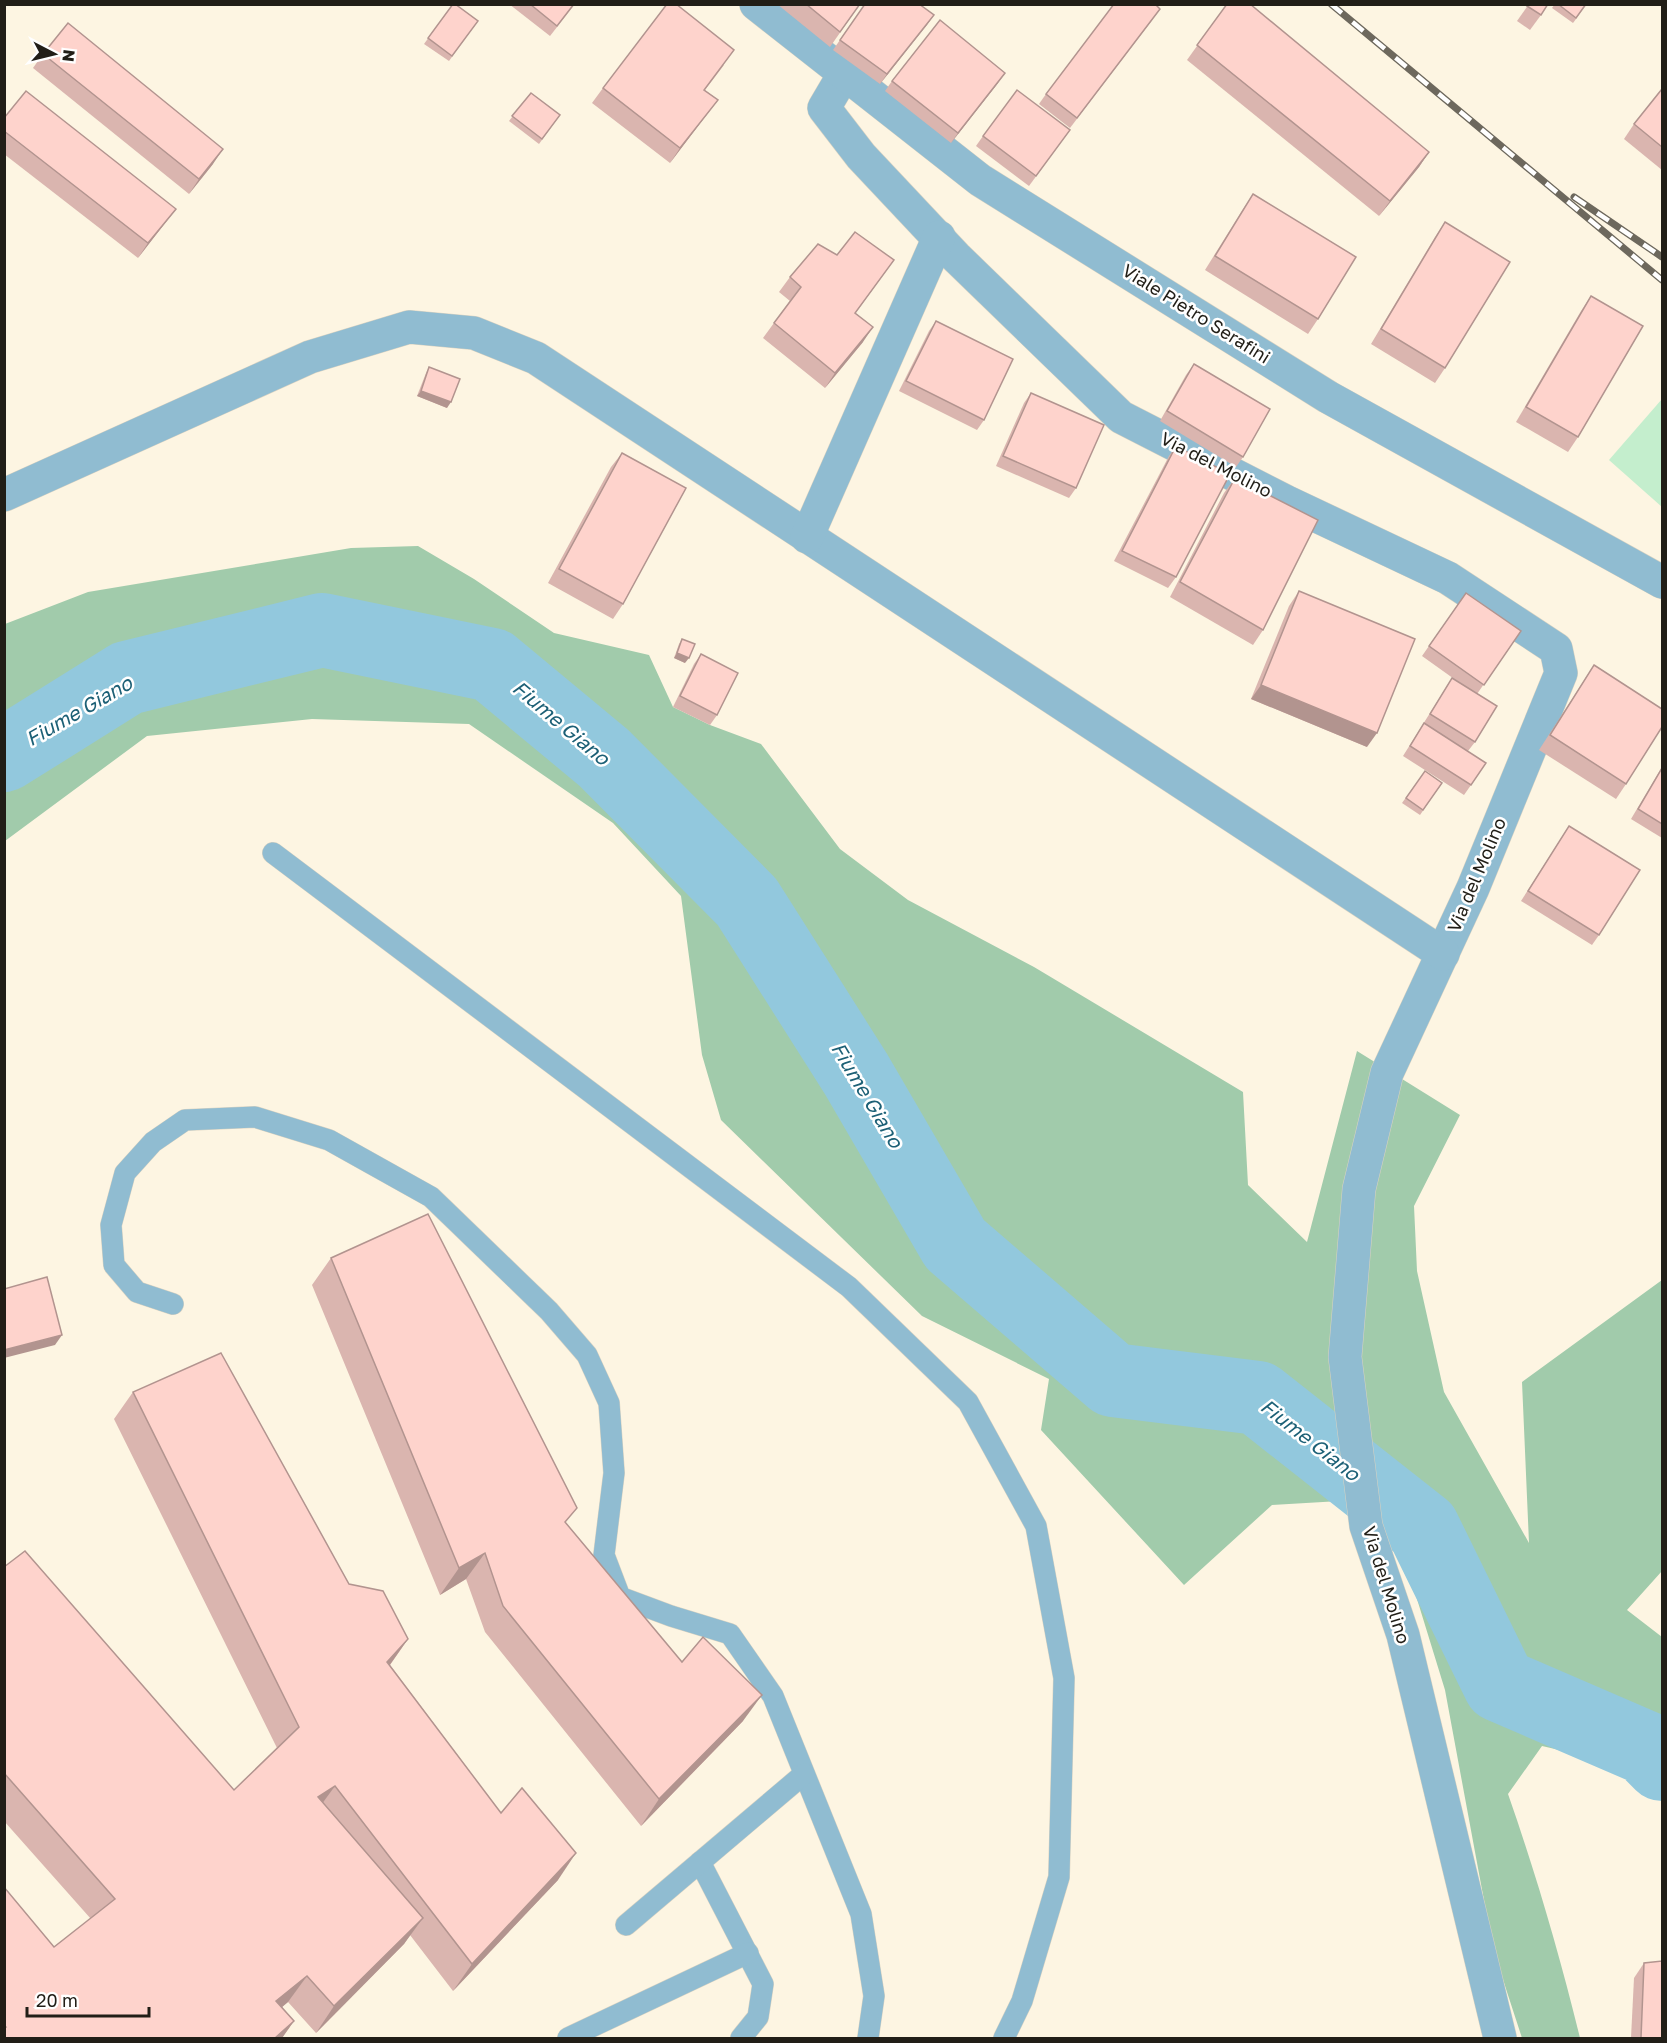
<svg xmlns="http://www.w3.org/2000/svg" width="1667" height="2043" viewBox="0 0 1667 2043" font-family="'Golos Text',sans-serif">
	<rect width="100%" height="100%" fill="#fdf5e2"/>
	<!-- green -->
	<polygon fill="#c4eecd" points="1662,399 1662,507 1609,460"/>
	<!-- forest -->
	<path fill="#a1cbab" d="M418 546 474 579 554 633 649 655 673 707 710 725 761 744 840 849 908 900 1034 967 1243 1092 1248 1185 1307 1242 1357 1051 1460 1115 1414 1206 1417 1271 1444 1392 1529 1543 1522 1382 1662 1280V1571L1627 1610 1662 1637V1782L1581 1755 1542 1746 1508 1794C1536 1874 1560 1956 1580 2038H1522L1493 1949 1445 1690 1401 1547 1340 1501 1272 1505 1184 1585 1041 1430 1049 1379 922 1316 721 1120 702 1055 681 896 613 823 469 724 312 719 147 736 5 841V624L88 592 351 548Z"/>
	<g fill="none" stroke-linecap="round" stroke-linejoin="round">
		<!-- river -->
		<polyline stroke="#92c8dd" stroke-width="74" points="4,755 127,678 322,630 492,665 604,758 747,902 856,1074 955,1244 1113,1380 1258,1398 1423,1528 1500,1685 1646,1748 1662,1764"/>
		<defs>
			<g id="service">
				<polyline points="273,853 849,1287 968,1402 1036,1526 1064,1678 1059,1877 1022,2001 1004,2038"/>
				<polyline points="173,1304 137,1292 114,1265 111,1225 125,1173 153,1142 185,1120 255,1117 329,1140 431,1197 549,1311 587,1355 609,1403 614,1473 604,1555 620,1597 671,1616 730,1634 773,1696 861,1914 874,1996 868,2038"/>
				<polyline points="700,1862 763,1984 758,2017 741,2038"/>
				<polyline points="626,1925 804,1774"/>
				<polyline points="568,2038 748,1953"/>
			</g>
			<g id="minor">
				<polyline points="844,74 824,108 861,156 956,257 1121,417 1285,501 1448,578 1556,649 1561,673 1473,888 1387,1073 1359,1189 1345,1357 1366,1526 1403,1635 1500,2038"/>
				<polyline points="4,495 310,357 409,327 474,333 536,358 1443,954"/>
				<polyline points="807,537 939,237"/>
			</g>
			<polyline id="tertiary" points="756,4 980,180 1328,397 1662,582"/>
		</defs>
		<!-- service casing -->
		<use href="#service" stroke="#dad3c2" stroke-width="22"/>
		<!-- minor casing -->
		<use href="#minor" stroke="#dad3c2" stroke-width="34"/>
		<!-- tertiary casing -->
		<use href="#tertiary" stroke="#dad3c2" stroke-width="34"/>
		<!-- service -->
		<use href="#service" stroke="#90bcd1" stroke-width="21"/>
		<!-- minor -->
		<use href="#minor" stroke="#90bcd1" stroke-width="33"/>
		<!-- tertiary -->
		<use href="#tertiary" stroke="#90bcd1" stroke-width="33"/>
		<defs>
			<g id="rail">
				<polyline points="1331,4 1662,280"/>
				<polyline points="1574,197 1662,257"/>
			</g>
		</defs>
		<!-- rail casing -->
		<use href="#rail" stroke="#6d685d" stroke-width="7"/>
		<!-- rail -->
		<use href="#rail" stroke="#fff" stroke-width="4.5" stroke-dasharray="14" stroke-linecap="butt"/>
	</g>
	<!-- wall -->
	<g fill="#dab5af">
		<polygon points="453,4 478,21 449,61 424,44"/>
		<polygon points="509,4 575,4 550,36"/>
		<polygon points="777,4 860,4 830,47"/>
		<polygon points="865,4 934,15 880,84 833,50"/>
		<polygon points="1227,4 1429,152 1419,167 1379,216 1187,60"/>
		<polygon points="1529,4 1541,15 1530,30 1517,21"/>
		<polygon points="1555,4 1587,4 1573,23 1552,8"/>
		<polygon points="1153,19 1070,128 1039,104 1046,94"/>
		<polygon points="43,54 213,164 189,194 33,68"/>
		<polygon points="724,65 705,90 718,100 670,163 592,103 603,88"/>
		<polygon points="892,81 998,83 951,143 885,91"/>
		<polygon points="1662,89 1662,170 1624,139 1634,124"/>
		<polygon points="531,93 560,115 539,144 509,121"/>
		<polygon points="4,118 176,209 138,258 4,154"/>
		<polygon points="1070,130 1029,186 976,146 983,136"/>
		<polygon points="1253,194 1318,319 1308,334 1205,270 1243,209"/>
		<polygon points="1445,222 1445,368 1435,383 1371,344 1435,237"/>
		<polygon points="837,255 894,260 855,314 863,342 825,388 763,338 790,301 779,292 790,277"/>
		<polygon points="1591,296 1578,437 1568,452 1516,422 1581,311"/>
		<polygon points="936,321 984,420 977,430 899,391 929,331"/>
		<polygon points="1194,364 1243,457 1236,467 1160,421 1186,375"/>
		<polygon points="429,367 447,408 417,396 426,373"/>
		<polygon points="1031,393 1076,488 1069,498 996,466 1024,403"/>
		<polygon points="1176,446 1176,577 1168,588 1114,561 1169,456"/>
		<polygon points="622,453 623,604 613,619 548,583 611,467"/>
		<polygon points="1235,478 1263,630 1253,645 1170,597 1224,493"/>
		<polygon points="1299,591 1367,747 1251,699 1289,606"/>
		<polygon points="1466,593 1521,631 1477,694 1475,742 1468,751 1471,785 1464,795 1403,756 1452,678 1464,686 1422,656"/>
		<polygon points="682,639 685,663 674,658 679,644"/>
		<polygon points="701,654 717,715 710,725 673,707 694,664"/>
		<polygon points="1594,665 1626,784 1616,799 1539,750"/>
		<polygon points="1662,767 1662,838 1631,819"/>
		<polygon points="1425,771 1442,783 1420,815 1402,803"/>
		<polygon points="1569,826 1599,935 1592,945 1521,901"/>
		<polygon points="331,1258 566,1523 682,1662 743,1721 641,1826 485,1632 466,1579 440,1595 312,1285"/>
		<polygon points="133,1392 349,1584 408,1639 390,1665 501,1813 558,1880 453,1991 410,1935 404,1944 316,2033 288,2002 282,2007 294,2021 282,2038 4,2038 4,1887 54,1947 91,1919 4,1821 4,1567 234,1790 277,1748 114,1419"/>
		<polygon points="1644,1963 1662,2038 1631,2038 1634,1978"/>
	</g>
	<!-- shaded-wall -->
	<g fill="#b2948f">
		<polygon points="934,15 927,25 880,84 887,74"/>
		<polygon points="1005,73 998,83 951,143 958,133"/>
		<polygon points="718,100 707,114 670,163 680,148"/>
		<polygon points="223,149 213,164 189,194 199,179"/>
		<polygon points="1429,152 1419,167 1379,216 1390,201"/>
		<polygon points="176,209 165,223 138,258 148,243"/>
		<polygon points="873,327 863,342 825,388 835,373"/>
		<polygon points="421,391 451,402 447,408 417,396"/>
		<polygon points="677,653 689,658 685,663 674,658"/>
		<polygon points="1261,685 1377,733 1367,747 1251,699"/>
		<polygon points="62,1335 55,1345 4,1358 4,1350"/>
		<polygon points="485,1553 466,1579 440,1595 459,1568"/>
		<polygon points="408,1639 389,1666 387,1662"/>
		<polygon points="762,1695 743,1721 641,1826 659,1799"/>
		<polygon points="335,1786 316,1812 318,1797"/>
		<polygon points="576,1853 558,1880 453,1991 472,1964"/>
		<polygon points="423,1918 404,1944 316,2033 334,2006"/>
		<polygon points="307,1976 288,2002 257,2028 276,2001"/>
		<polygon points="294,2021 282,2038 275,2038"/>
	</g>
	<!-- building -->
	<g fill="#fed3cc" stroke="#b2948f" stroke-width="1.5">
		<polygon points="453,4 455,4 478,21 452,56 428,38"/>
		<polygon points="530,4 574,4 557,26"/>
		<polygon points="667,4 676,4 734,50 704,90 718,100 680,148 603,88"/>
		<polygon points="806,4 860,4 840,32"/>
		<polygon points="865,4 919,4 934,15 887,74 840,40"/>
		<polygon points="1114,4 1155,4 1160,9 1077,118 1046,94"/>
		<polygon points="1227,4 1250,4 1429,152 1390,201 1197,45"/>
		<polygon points="1529,4 1548,4 1541,15 1527,6"/>
		<polygon points="1558,4 1586,4 1576,18"/>
		<polygon points="940,20 1005,73 958,133 892,81"/>
		<polygon points="68,23 223,149 199,179 43,54"/>
		<polygon points="1662,89 1662,147 1634,124"/>
		<polygon points="1017,90 1070,130 1036,176 983,136"/>
		<polygon points="26,91 176,209 148,243 4,131 4,118"/>
		<polygon points="531,93 560,115 542,139 512,116"/>
		<polygon points="1253,194 1356,257 1318,319 1215,256"/>
		<polygon points="1445,222 1510,262 1445,368 1381,329"/>
		<polygon points="855,232 894,260 855,313 873,327 835,373 774,323 801,287 790,277 818,244 837,255"/>
		<polygon points="1591,296 1643,326 1578,437 1526,407"/>
		<polygon points="936,321 1013,359 984,420 906,381"/>
		<polygon points="1194,364 1270,409 1243,457 1167,411"/>
		<polygon points="429,367 460,379 451,402 421,391"/>
		<polygon points="1031,393 1104,425 1076,488 1003,456"/>
		<polygon points="1176,446 1230,474 1176,577 1122,551"/>
		<polygon points="622,453 686,488 623,604 559,569"/>
		<polygon points="1235,478 1318,520 1263,630 1180,582"/>
		<polygon points="1299,591 1415,639 1377,733 1261,685"/>
		<polygon points="1466,593 1521,631 1484,685 1429,646"/>
		<polygon points="682,639 695,644 689,658 677,653"/>
		<polygon points="701,654 738,673 717,715 680,696"/>
		<polygon points="1594,665 1662,709 1662,727 1626,784 1550,735"/>
		<polygon points="1452,678 1497,706 1475,742 1430,714"/>
		<polygon points="1424,723 1486,763 1471,785 1410,746"/>
		<polygon points="1662,768 1662,824 1638,809"/>
		<polygon points="1425,771 1442,783 1423,810 1406,798"/>
		<polygon points="1569,826 1640,870 1599,935 1528,891"/>
		<polygon points="428,1214 577,1508 565,1522 682,1662 703,1637 762,1695 659,1799 503,1606 485,1553 459,1568 331,1258"/>
		<polygon points="47,1277 62,1335 4,1350 4,1289"/>
		<polygon points="221,1353 349,1584 383,1591 408,1639 387,1662 501,1813 522,1788 576,1853 472,1964 335,1786 318,1797 423,1918 334,2006 307,1976 276,2001 294,2021 275,2038 4,2038 4,2028 6,2027 4,2025 4,1887 54,1947 115,1899 4,1773 4,1567 25,1551 234,1790 299,1727 133,1392"/>
		<polygon points="1662,1961 1662,2038 1641,2038 1644,1963"/>
	</g>
	<g text-anchor="middle" stroke-width="5" stroke-linejoin="round" paint-order="stroke">
		<!-- street labels -->
		<g font-size="18" fill="#211e17" stroke="#fff">
			<text transform="translate(1196 314) rotate(32)" y="6">Viale Pietro Serafini</text>
			<text transform="translate(1216 465) rotate(27)" y="6">Via del Molino</text>
			<text transform="translate(1477 875) rotate(-67)" y="6">Via del Molino</text>
			<text transform="translate(1386 1585) rotate(73)" y="6">Via del Molino</text>
		</g>
		<!-- water labels -->
		<g font-size="20" font-style="italic" fill="#1c6076" stroke="#fff">
			<text transform="translate(79 711) rotate(-30)" y="7">Fiume Giano</text>
			<text transform="translate(561 723) rotate(40)" y="7">Fiume Giano</text>
			<text transform="translate(867 1095) rotate(59)" y="7">Fiume Giano</text>
			<text transform="translate(1310 1440) rotate(38)" y="7">Fiume Giano</text>
		</g>
	</g>
	<!-- border -->
	<rect width="1667" height="2043" fill="none" stroke="#211e17" stroke-width="12"/>
	<!-- north arrow -->
	<g transform="translate(54 54) rotate(97)" stroke="#ffffff" stroke-width="4.5" paint-order="stroke">
	<path d="M0-4.5L10 22L0 15L-10 22Z" fill="#211e17"/>
	<text y="-9" font-size="16" font-weight="bold" text-anchor="middle" fill="#211e17">N</text>
	</g>
	<!-- scale -->
	<path d="M27 2007v9h122v-9" fill="none" stroke="#211e17" stroke-width="3"/>
	<text x="36" y="2007" font-size="18" fill="#211e17" stroke="#ffffff" stroke-width="4.5" paint-order="stroke">20 m</text>
</svg>
